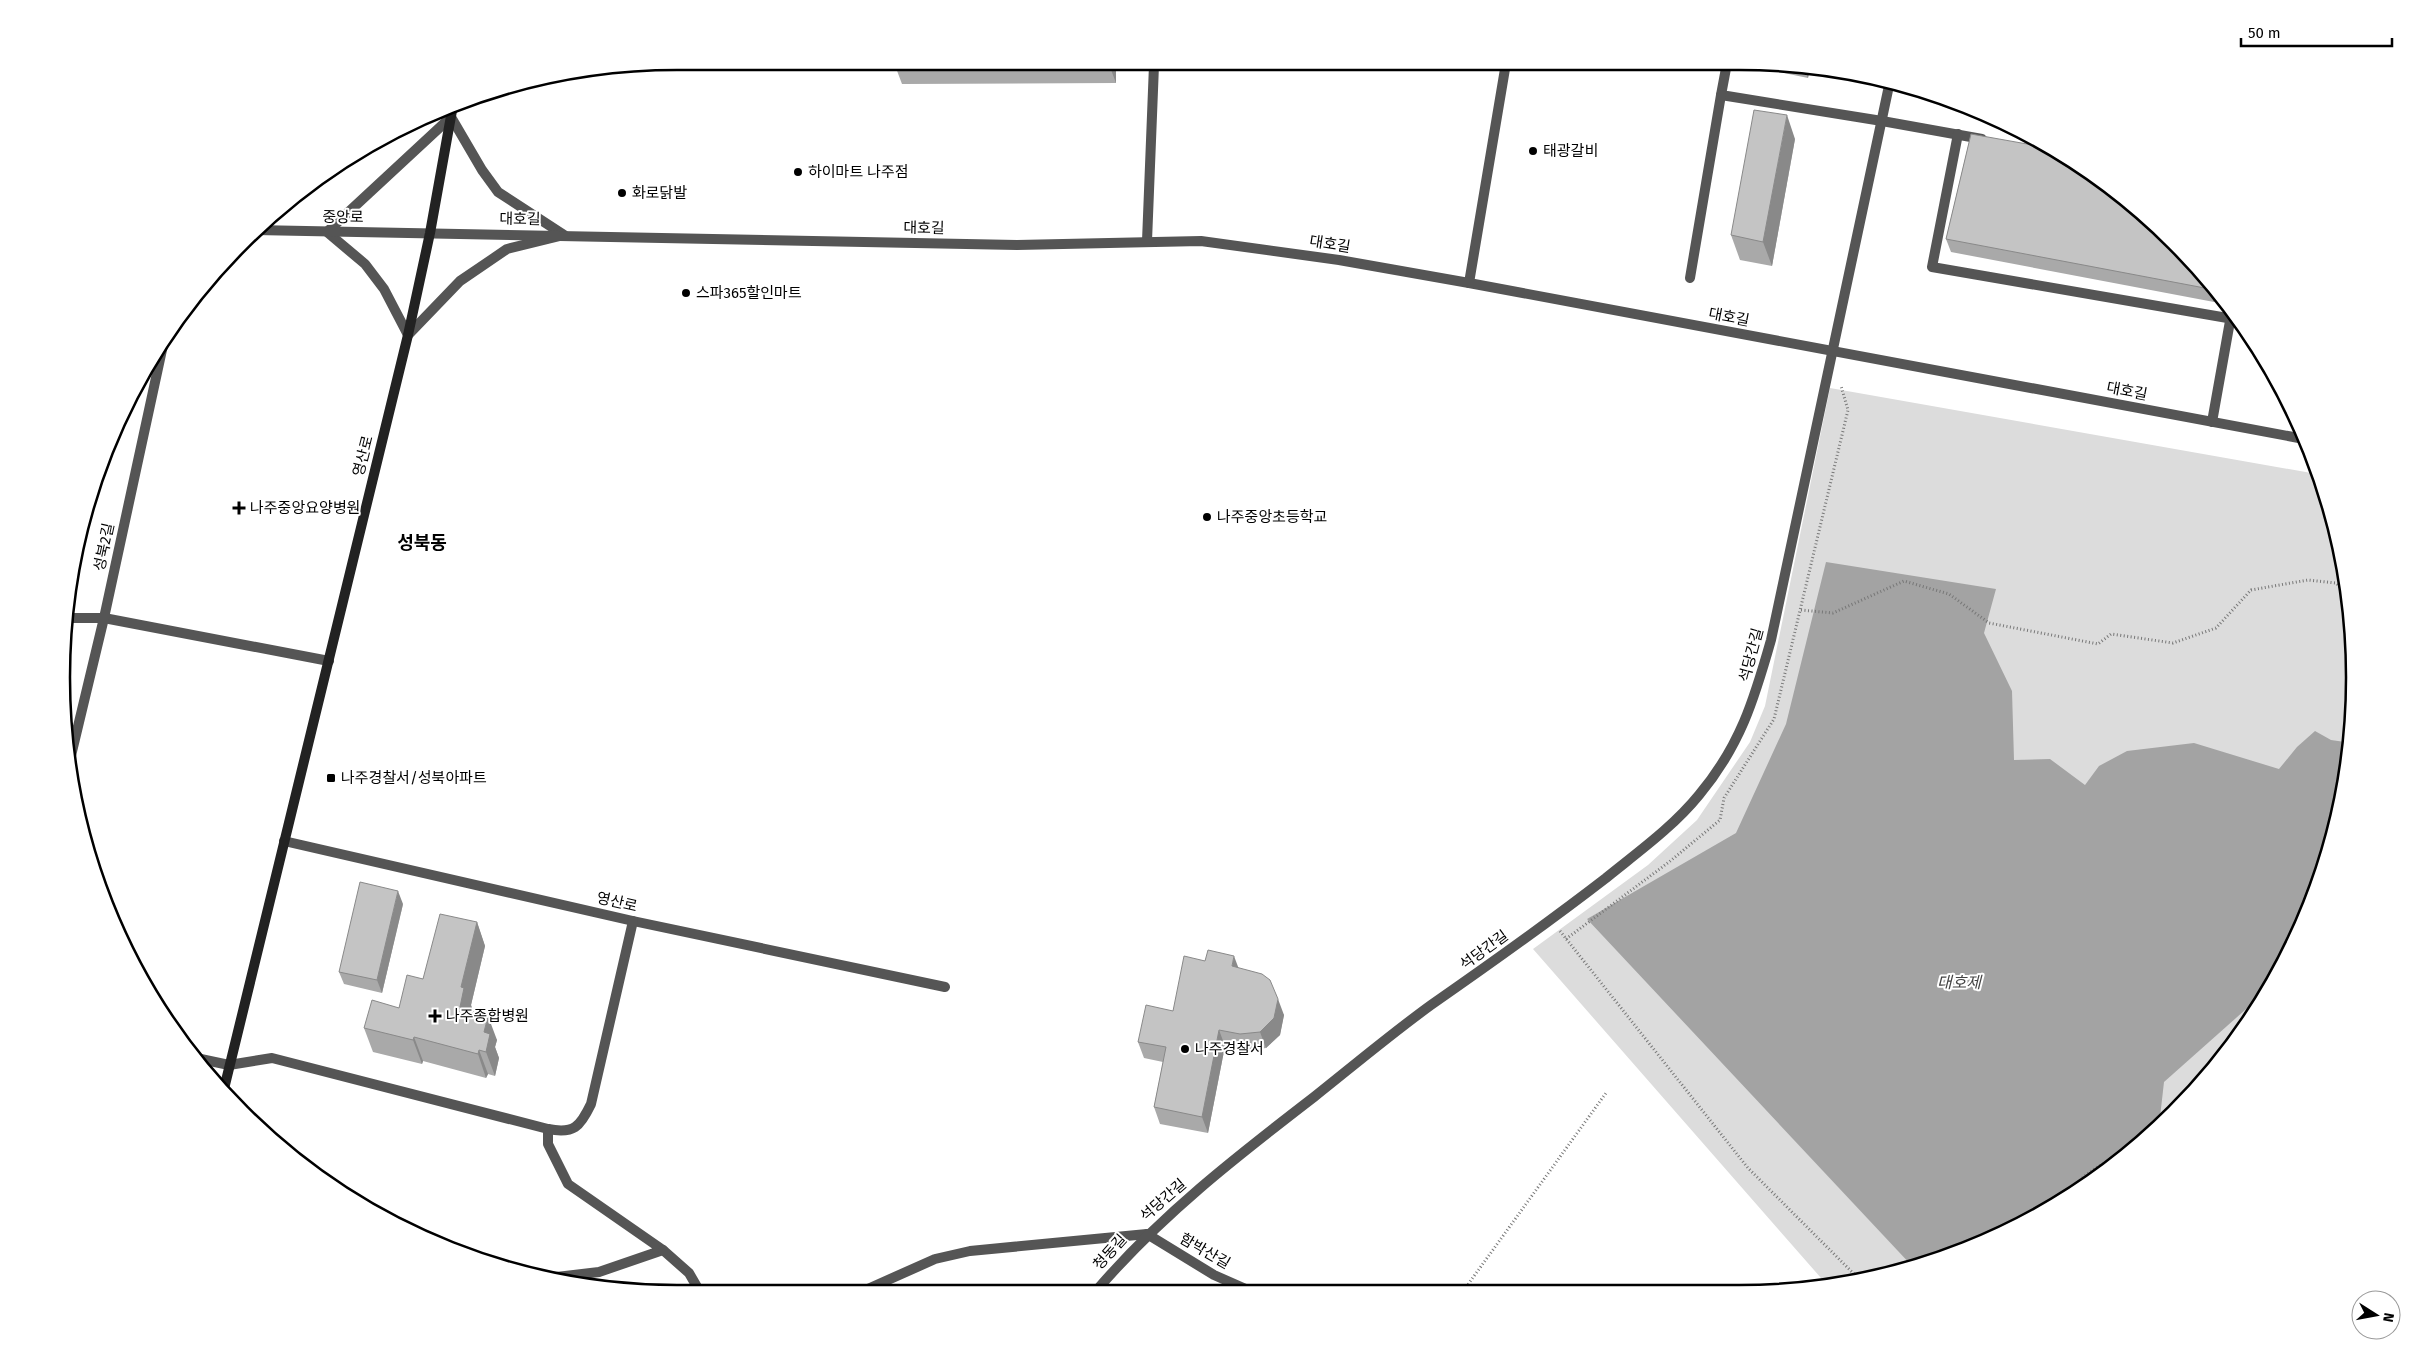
<svg xmlns="http://www.w3.org/2000/svg" width="2416" height="1355" viewBox="0 0 2416 1355" font-family="'Fira Sans','Noto Sans KR',sans-serif">
	<rect width="100%" height="100%" fill="#fff"/>
	<!-- green -->
	<polygon fill="#dcdcdc" points="1830,388 2317,474 2334,518 2353,637 2349,758 2322,876 2272,986 2174,1113 2081,1190 1937,1261 1828,1286 1533,949 1648,865 1697,820 1750,742 1765,706"/>
	<!-- water -->
	<polygon fill="#a3a3a3" points="1826,562 1996,589 1984,633 2012,691 2014,760 2050,759 2085,785 2099,766 2127,751 2194,743 2279,769 2297,747 2315,731 2331,740 2345,742 2350,736 2349,758 2322,876 2272,986 2164,1082 2159,1126 2081,1190 1937,1261 1913,1267 1587,919 1736,833 1786,724"/>
	<g fill="none" stroke-linecap="round" stroke-linejoin="round">
		<!-- path -->
		<g stroke="#777" stroke-width="3" stroke-dasharray="1 2.5" stroke-linecap="butt">
			<polyline points="1801,610 1833,613 1904,581 1949,594 1989,623 2098,644 2111,634 2173,643 2216,628 2251,590 2308,580 2336,583 2346,593"/>
			<polyline points="1560,931 1748,1168 1859,1279"/>
			<polyline points="1566,939 1669,862 1720,820 1724,798 1774,719 1848,410 1841,386"/>
			<path d="M2067 1197C2078 1177 2100 1163 2121 1157"/>
			<polyline points="1464,1290 1606,1093"/>
		</g>
		<!-- service -->
		<g stroke="#555" stroke-width="10">
			<polyline points="1727,63 1721,95 1882,121"/>
			<polyline points="1690,278 1721,95"/>
			<polyline points="548,1129 548,1144 568,1184 663,1250 599,1272 548,1278"/>
			<polyline points="663,1250 689,1273 700,1292"/>
			<polyline points="861,1292 935,1259 970,1251 1147,1234"/>
		</g>
		<!-- minor -->
		<g stroke="#555" stroke-width="10">
			<polygon points="451,117 482,170 498,192 564,235 507,249 460,281 408,335 384,289 365,264 327,232"/>
			<polyline points="1882,121 1982,139"/>
			<polyline points="1958,134 1932,267 2239,320"/>
			<polyline points="1147,241 1154,65"/>
			<polyline points="1469,283 1506,63"/>
			<polyline points="2212,422 2232,310"/>
			<polyline points="66,618 104,618 329,661"/>
			<polyline points="69,764 104,618 165,336"/>
			<polyline points="284,841 633,921 945,987"/>
			<path d="M196 1058 229 1065 272 1058 548 1129C574 1134 580 1127 591 1104L633 921"/>
			<polyline points="1147,1234 1214,1275 1248,1290"/>
			<path d="M1096 1291C1160 1216 1236 1157 1314 1097 1353 1066 1391 1034 1431 1005 1490 964 1549 922 1606 878 1638 852 1673 827 1699 795 1740 746 1754 700 1771 640L1890 81"/>
		</g>
		<!-- tertiary -->
		<polyline stroke="#555" stroke-width="10" points="255,230 1017,245 1201,241 1339,260 1469,283 2304,439"/>
		<!-- secondary -->
		<polyline stroke="#222" stroke-width="10" points="223,1093 408,335 430,233 453,105"/>
	</g>
	<!-- wall -->
	<g fill="#a9a9a9">
		<polygon points="1771,63 1779,63 1810,68 1808,78 1774,71"/>
		<polygon points="1116,65 1116,83 902,84 896,68"/>
		<polygon points="1971,134 2217,291 2214,302 1951,252 1946,239"/>
		<polygon points="1795,139 1772,266 1740,260 1731,235"/>
		<polygon points="403,904 382,993 344,984 339,972"/>
		<polygon points="477,922 485,946 471,1005 473,1011 497,1040 495,1047 499,1058 495,1076 488,1074 486,1078 423,1061 422,1064 373,1052 364,1028 399,1008 423,979"/>
		<polygon points="1205,961 1239,968 1284,1015 1280,1035 1266,1048 1246,1051 1225,1046 1208,1133 1160,1124 1154,1107 1163,1062 1144,1058 1138,1042 1173,1011"/>
	</g>
	<!-- shaded-wall -->
	<g fill="#898989">
		<polygon points="1110,65 1116,65 1116,83 1110,67"/>
		<polygon points="1804,67 1810,68 1808,78"/>
		<polygon points="1787,115 1795,139 1772,266 1763,242"/>
		<polygon points="2211,285 2217,291 2214,302 2210,289"/>
		<polygon points="398,891 403,904 382,993 377,980"/>
		<polygon points="477,922 485,946 471,1005 473,1012 460,1007 461,987"/>
		<polygon points="1234,956 1240,972 1232,966"/>
		<polygon points="1278,999 1284,1015 1280,1035 1266,1048 1260,1032"/>
		<polygon points="488,1016 497,1040 495,1047 499,1058 495,1076 486,1052 484,1032"/>
		<polygon points="1219,1030 1225,1046 1208,1133 1202,1117"/>
		<polygon points="414,1037 423,1061 422,1064 413,1040"/>
		<polygon points="479,1050 488,1074 486,1078 478,1054"/>
	</g>
	<!-- building -->
	<g fill="#c4c4c4" stroke="#898989">
		<polygon points="1110,65 1110,67 896,68 896,66"/>
		<polygon points="1754,110 1787,115 1763,242 1731,235"/>
		<polygon points="1971,134 2055,149 2145,214 2211,285 2210,289 1946,239"/>
		<polygon points="360,882 398,891 377,980 339,972"/>
		<polygon points="440,914 477,922 461,987 464,988 460,1007 488,1016 484,1032 490,1034 486,1052 479,1050 478,1054 414,1037 413,1040 364,1028 372,1000 399,1008 407,975 423,979"/>
		<polygon points="1208,950 1234,956 1232,966 1262,974 1270,980 1278,999 1274,1018 1260,1032 1240,1034 1219,1030 1202,1117 1154,1107 1166,1047 1138,1042 1146,1005 1173,1011 1184,956 1205,961"/>
	</g>
	<!-- markers -->
	<g fill="#000" stroke="#fff" stroke-width="2">
		<circle cx="1533" cy="151" r="5"/>
		<circle cx="798" cy="172" r="5"/>
		<circle cx="622" cy="193" r="5"/>
		<circle cx="686" cy="293" r="5"/>
		<path d="M236.5 500.5h5v5h5v5h-5v5h-5v-5h-5v-5h5z"/>
		<circle cx="1207" cy="517" r="5"/>
		<rect x="326" y="773" width="10" height="10" rx="2.5"/>
		<path d="M432.5 1008.5h5v5h5v5h-5v5h-5v-5h-5v-5h5z"/>
		<circle cx="1185" cy="1049" r="5"/>
	</g>
	<g text-anchor="middle" stroke-width="4" stroke-linejoin="round" paint-order="stroke">
		<!-- poi labels -->
		<g font-size="15" fill="#000" stroke="#fff" text-anchor="start">
			<text x="1543" y="156">태광갈비</text>
			<text x="808" y="177">하이마트 나주점</text>
			<text x="632" y="198">화로닭발</text>
			<text x="696" y="298">스파365할인마트</text>
			<text x="250" y="513">나주중앙요양병원</text>
			<text x="1217" y="522">나주중앙초등학교</text>
			<text x="341" y="783">나주경찰서/성북아파트</text>
			<text x="446" y="1021">나주종합병원</text>
			<text x="1195" y="1054">나주경찰서</text>
		</g>
		<!-- street labels -->
		<g font-size="15" fill="#000" stroke="#fff">
			<text transform="translate(343 217) rotate(1)" y="5">중앙로</text>
			<text transform="translate(520 219) rotate(1)" y="5">대호길</text>
			<text transform="translate(924 228) rotate(1)" y="5">대호길</text>
			<text transform="translate(1330 244) rotate(9)" y="5">대호길</text>
			<text transform="translate(1729 317) rotate(11)" y="5">대호길</text>
			<text transform="translate(2127 391) rotate(11)" y="5">대호길</text>
			<text transform="translate(363 456) rotate(-76)" y="5">영산로</text>
			<text transform="translate(104 547) rotate(-78)" y="5">성북2길</text>
			<text transform="translate(1751 655) rotate(-75)" y="5">석당간길</text>
			<text transform="translate(617 902) rotate(13)" y="5">영산로</text>
			<text transform="translate(1484 950) rotate(-36)" y="5">석당간길</text>
			<text transform="translate(1163 1200) rotate(-41)" y="5">석당간길</text>
			<text transform="translate(1205 1251) rotate(30)" y="5">함박산길</text>
			<text transform="translate(1110 1252) rotate(-48)" y="5">청동길</text>
		</g>
		<!-- water labels -->
		<g font-size="16" font-style="italic" fill="#444" stroke="#fff">
			<text x="1959" y="988">대호제</text>
		</g>
		<!-- quarter labels -->
		<g font-size="18" font-weight="bold" fill="#000" stroke="#fff">
			<text x="422" y="549">성북동</text>
		</g>
	</g>
	<!-- crop -->
	<path d="M0 0H2416V1355H0ZM677 70H1739A607 607 0 0 1 2346 677V678A607 607 0 0 1 1739 1285H677A607 607 0 0 1 70 678V677A607 607 0 0 1 677 70Z" fill="#fff" fill-rule="evenodd"/>
	<path fill="none" stroke="#000" stroke-width="2.5" d="M677 70H1739A607 607 0 0 1 2346 677V678A607 607 0 0 1 1739 1285H677A607 607 0 0 1 70 678V677A607 607 0 0 1 677 70Z"/>
	<!-- north arrow -->
	<g transform="translate(2376 1315) rotate(101)"><circle r="24" fill="#ffffff" stroke="#999999"/>
	<path d="M0-4L9 19L0 12L-9 19Z" fill="#000000"/>
	<text y="-8" font-size="14" font-weight="bold" text-anchor="middle" fill="#000000">N</text>
	</g>
	<!-- scale -->
	<path d="M2241 38v8h151v-8" fill="none" stroke="#000000" stroke-width="2.5"/>
	<text x="2248" y="38" font-size="15" fill="#000000" stroke="#ffffff" stroke-width="4" paint-order="stroke">50 m</text>
</svg>
